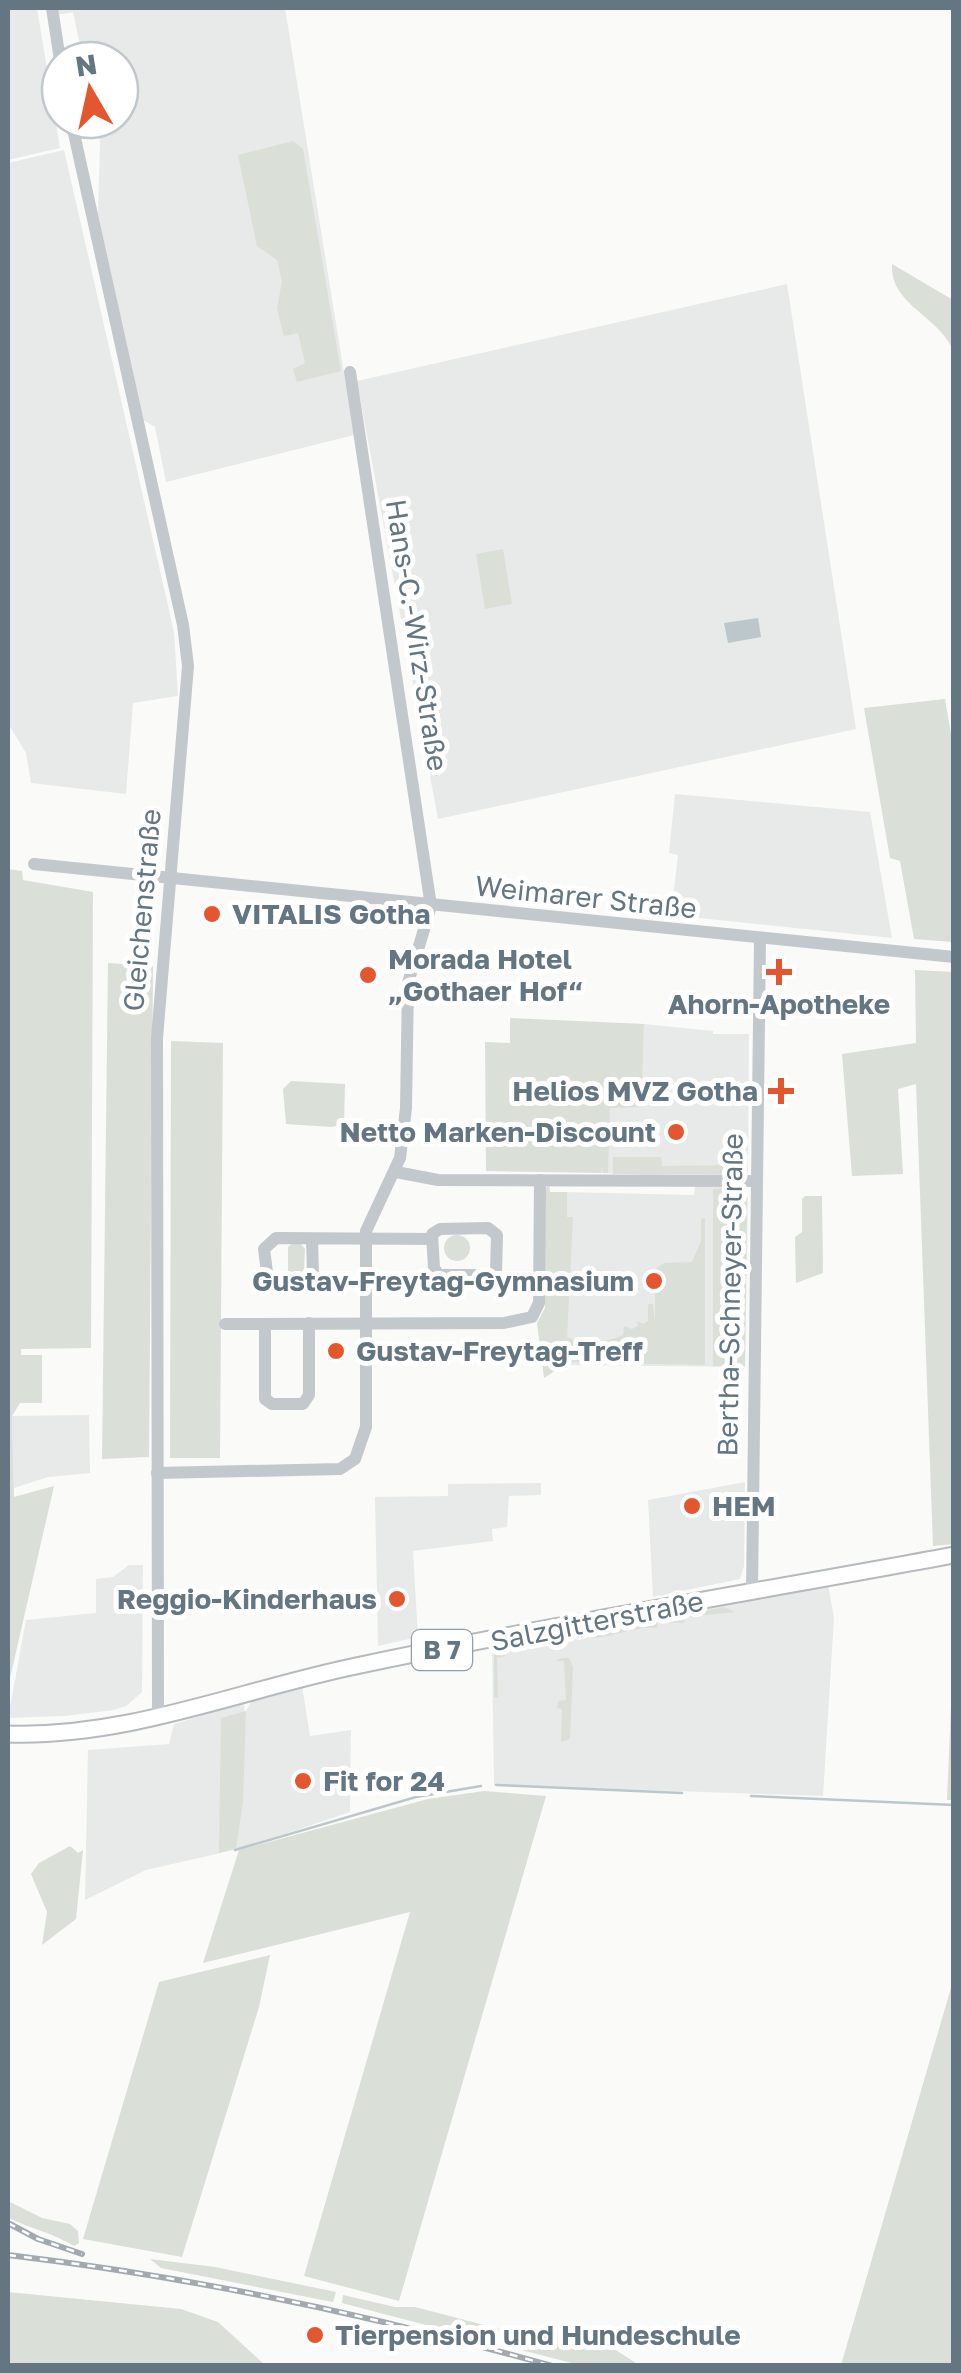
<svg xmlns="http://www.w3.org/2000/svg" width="961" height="2373" viewBox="0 0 961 2373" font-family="'Golos Text',sans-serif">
	<rect width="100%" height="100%" fill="#fafaf8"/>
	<!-- built -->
	<g fill="#e8e9e9">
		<polygon points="8,8 37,8 60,148 8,160"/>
		<polygon points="56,8 285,8 354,435 166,482 155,427 143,420 98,214 100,142 95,120 120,120 120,60 83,60 73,12 57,15"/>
		<polygon points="64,150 174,632 178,696 133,703 126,794 31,783 26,753 11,728 8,728 8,163"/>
		<polygon points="787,284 856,729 438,819 357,381"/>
		<polygon points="675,794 870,812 892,938 671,915 678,855 669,853"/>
		<polygon points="644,1024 713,1031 713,1034 749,1034 748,1172 648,1175 601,1173 605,1096 642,1096"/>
		<polygon points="695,1186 738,1187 748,1197 745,1367 561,1365 563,1192 694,1195"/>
		<polygon points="89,1415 90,1473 48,1477 14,1488 12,1416"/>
		<polygon points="745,1482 744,1566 740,1579 653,1597 648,1500"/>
		<polygon points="541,1483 541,1495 509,1496 507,1527 492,1529 493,1541 413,1551 418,1637 378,1646 375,1497 448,1496 448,1484"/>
		<polygon points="129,1565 143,1565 142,1692 126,1706 114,1710 64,1716 8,1718 26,1620 96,1613 96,1579 113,1577"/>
		<polygon points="828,1584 834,1618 823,1796 494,1785 492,1646"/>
		<polygon points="302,1686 310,1736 351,1730 350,1812 247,1847 146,1870 85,1900 88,1750 169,1744 174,1724 244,1703 246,1734 246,1711 251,1702"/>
	</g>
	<!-- green -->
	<g fill="#dadfd7">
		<polygon points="293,141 303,149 341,371 297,382 293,369 305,363 298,333 284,336 277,309 282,281 277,260 257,246 238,155"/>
		<path d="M892 264 953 300V350C938 315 890 305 892 264Z"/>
		<polygon points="503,549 512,604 485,609 476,554"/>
		<polygon points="945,699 954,751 953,942 914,939 900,861 890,858 864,708"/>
		<polygon points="8,869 22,871 23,880 93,892 91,1348 21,1349 21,1355 42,1355 42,1403 20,1403 12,1416 14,1497 54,1486 8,1687"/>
		<polygon points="108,963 153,966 149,1457 102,1459"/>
		<polygon points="915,970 954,972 954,1544 933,1546 916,1084 898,1089 903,1174 852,1176 842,1054 916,1043"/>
		<polygon points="510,1018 644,1024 642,1096 647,1097 647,1103 638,1103 638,1107 610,1108 608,1173 603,1173 602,1167 601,1173 486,1171 485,1042 510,1043"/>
		<polygon points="171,1041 223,1043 220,1458 170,1458"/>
		<polygon points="291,1081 345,1084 344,1124 332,1127 286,1124 283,1089"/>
		<polygon points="613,1157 661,1157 662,1166 737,1165 738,1169 748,1169 747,1175 613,1174"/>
		<path d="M549 1184 550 1192H567V1217H573L567 1337C582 1345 606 1343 623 1335L624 1326 632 1329 638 1326 637 1321 643 1324 648 1321V1304H653L655 1322V1277L649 1274 664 1263 692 1262 701 1241V1219L705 1218V1365L562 1362V1366L544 1378 537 1323 545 1308V1189Z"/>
		<polygon points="737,1188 747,1199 745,1366 713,1366 713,1189"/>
		<polygon points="805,1196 822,1196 823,1273 796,1283 795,1237 802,1232 802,1199"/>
		<circle cx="457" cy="1248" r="13"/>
		<polygon points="292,1244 301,1244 305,1249 304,1270 300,1274 288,1271 288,1247"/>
		<path d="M724 1607 735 1612 685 1617 684 1623 658 1622 657 1628C637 1626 618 1635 601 1637 593 1639 583 1637 575 1637Z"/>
		<polygon points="556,1638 558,1645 552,1651 549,1643 505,1650 505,1656 497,1658 498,1698 494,1697 494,1650"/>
		<polygon points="562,1658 569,1658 573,1667 570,1739 561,1742 562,1709 557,1708 558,1701 566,1700 564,1661 555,1661"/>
		<polygon points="953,1660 954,1800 947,1800"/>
		<polygon points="246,1711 243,1802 236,1848 219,1853 221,1718"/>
		<polygon points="484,1791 546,1796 399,2301 304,2276 410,1912 203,1963 239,1850 428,1799"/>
		<polygon points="70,1846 78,1853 83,1850 76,1919 42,1945 47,1912 31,1874 39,1863"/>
		<polygon points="270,1955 259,2007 182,2257 83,2239 159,1982"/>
		<polygon points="953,1981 953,2365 841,2365"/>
		<path d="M8 2201 42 2218 70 2224 78 2231 79 2243 74 2246C53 2233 31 2229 9 2218Z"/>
		<polygon points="150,2259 215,2267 336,2292 333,2302 161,2268"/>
		<polygon points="8,2292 181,2309 218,2322 265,2365 8,2365"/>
		<polygon points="343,2295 395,2307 415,2307 530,2337 563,2329 576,2330 594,2336 639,2365 579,2365 342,2303"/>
	</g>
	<!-- water -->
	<polygon fill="#bbc7cb" points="758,618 761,637 728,643 724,623"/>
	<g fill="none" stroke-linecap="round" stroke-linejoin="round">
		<!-- stream -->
		<g stroke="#bbc7cb" stroke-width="2.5">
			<polyline points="496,1785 682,1793"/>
			<polyline points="751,1796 954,1805"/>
			<polyline points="235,1850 416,1797 481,1786"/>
		</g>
		<defs>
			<path id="major" d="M8 1734C128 1738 240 1690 356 1666 554 1624 755 1592 954 1555"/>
		</defs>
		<!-- major casing -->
		<use href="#major" stroke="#b5babe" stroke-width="19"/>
		<!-- minor -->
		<g stroke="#c3c8cc" stroke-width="12">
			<polyline points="52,8 60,60"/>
			<polyline points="71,120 183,625 188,666 157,1038 158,1717"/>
			<polyline points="34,864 954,957"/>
			<polyline points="396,1172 438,1180 756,1181"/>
			<polygon points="488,1228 497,1235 496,1272 492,1275 439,1275 434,1268 432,1234 440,1229"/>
			<polyline points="312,1239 313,1274 308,1279 268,1280 264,1249 276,1238 432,1239"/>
			<polyline points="225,1324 504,1323 532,1317 539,1303 540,1180"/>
			<polyline points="265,1324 265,1399 272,1404 303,1404 309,1395 309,1323"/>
			<polyline points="157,1473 340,1469 355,1459 366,1427 366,1231 400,1158 406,1108 408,983 431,906 350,372"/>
			<polyline points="752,1592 760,939"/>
		</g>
		<!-- major -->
		<use href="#major" stroke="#fff" stroke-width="15"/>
		<defs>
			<g id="rail">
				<polyline points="8,2223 38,2239 82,2254"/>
				<path d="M8 2255C193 2277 373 2315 552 2366"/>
			</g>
		</defs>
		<!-- rail casing -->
		<use href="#rail" stroke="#a2aab0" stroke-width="6"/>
		<!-- rail -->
		<use href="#rail" stroke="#fff" stroke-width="2.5" stroke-dasharray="8" stroke-linecap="butt"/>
	</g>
	<!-- markers -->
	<g fill="#e4572e" stroke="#fff" stroke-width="4">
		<circle cx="212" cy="914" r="10"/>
		<path d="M774 957h10v10h10v10h-10v10h-10v-10h-10v-10h10z"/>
		<circle cx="368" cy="975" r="10"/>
		<path d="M776 1076h10v10h10v10h-10v10h-10v-10h-10v-10h10z"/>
		<circle cx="676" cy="1132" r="10"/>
		<circle cx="654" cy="1281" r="10"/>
		<circle cx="336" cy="1351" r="10"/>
		<circle cx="692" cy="1506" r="10"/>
		<circle cx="397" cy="1599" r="10"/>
		<circle cx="303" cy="1781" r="10"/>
		<circle cx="315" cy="2335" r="10"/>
	</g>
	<g text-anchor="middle" stroke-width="10" stroke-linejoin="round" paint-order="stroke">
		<!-- shield labels -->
		<rect fill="#fff" stroke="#939fa8" stroke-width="2.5" x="412" y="1630" width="60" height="40" rx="8"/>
		<g font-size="25" font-weight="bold" fill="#657683">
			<text x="442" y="1659">B 7</text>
		</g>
		<!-- street labels -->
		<g font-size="28" fill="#657683" stroke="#fff">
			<text transform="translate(417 635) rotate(81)" y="10">Hans-C.-Wirz-Straße</text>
			<text transform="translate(586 897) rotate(6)" y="10">Weimarer Straße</text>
			<text transform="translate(142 910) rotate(-85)" y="10">Gleichenstraße</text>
			<text transform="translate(730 1295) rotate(-89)" y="10">Bertha-Schneyer-Straße</text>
			<text transform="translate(597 1621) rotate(-11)" y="10">Salzgitterstraße</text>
		</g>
		<!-- poi labels -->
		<g font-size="28" font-weight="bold" fill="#657683" stroke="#fff" text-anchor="start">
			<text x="232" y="924">VITALIS Gotha</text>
			<text x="388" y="969">Morada Hotel<tspan x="388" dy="32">„Gothaer Hof“</tspan></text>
			<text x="779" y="1014" text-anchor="middle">Ahorn-Apotheke</text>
			<text x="758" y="1101" text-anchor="end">Helios MVZ Gotha</text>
			<text x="656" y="1142" text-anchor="end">Netto Marken-Discount</text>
			<text x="634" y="1291" text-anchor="end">Gustav-Freytag-Gymnasium</text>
			<text x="356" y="1361">Gustav-Freytag-Treff</text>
			<text x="712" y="1516">HEM</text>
			<text x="377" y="1609" text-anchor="end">Reggio-Kinderhaus</text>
			<text x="323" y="1791">Fit for 24</text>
			<text x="335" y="2345">Tierpension und Hundeschule</text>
		</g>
	</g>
	<!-- border -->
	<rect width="961" height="2373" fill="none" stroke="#657683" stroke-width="20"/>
	<!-- north arrow -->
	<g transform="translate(90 90) rotate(351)"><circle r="48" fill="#ffffff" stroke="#c1c8cd" stroke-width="2.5"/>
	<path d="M0-8L18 38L0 25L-18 38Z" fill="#e4572e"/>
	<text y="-15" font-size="28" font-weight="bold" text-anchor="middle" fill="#657683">N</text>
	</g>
</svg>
